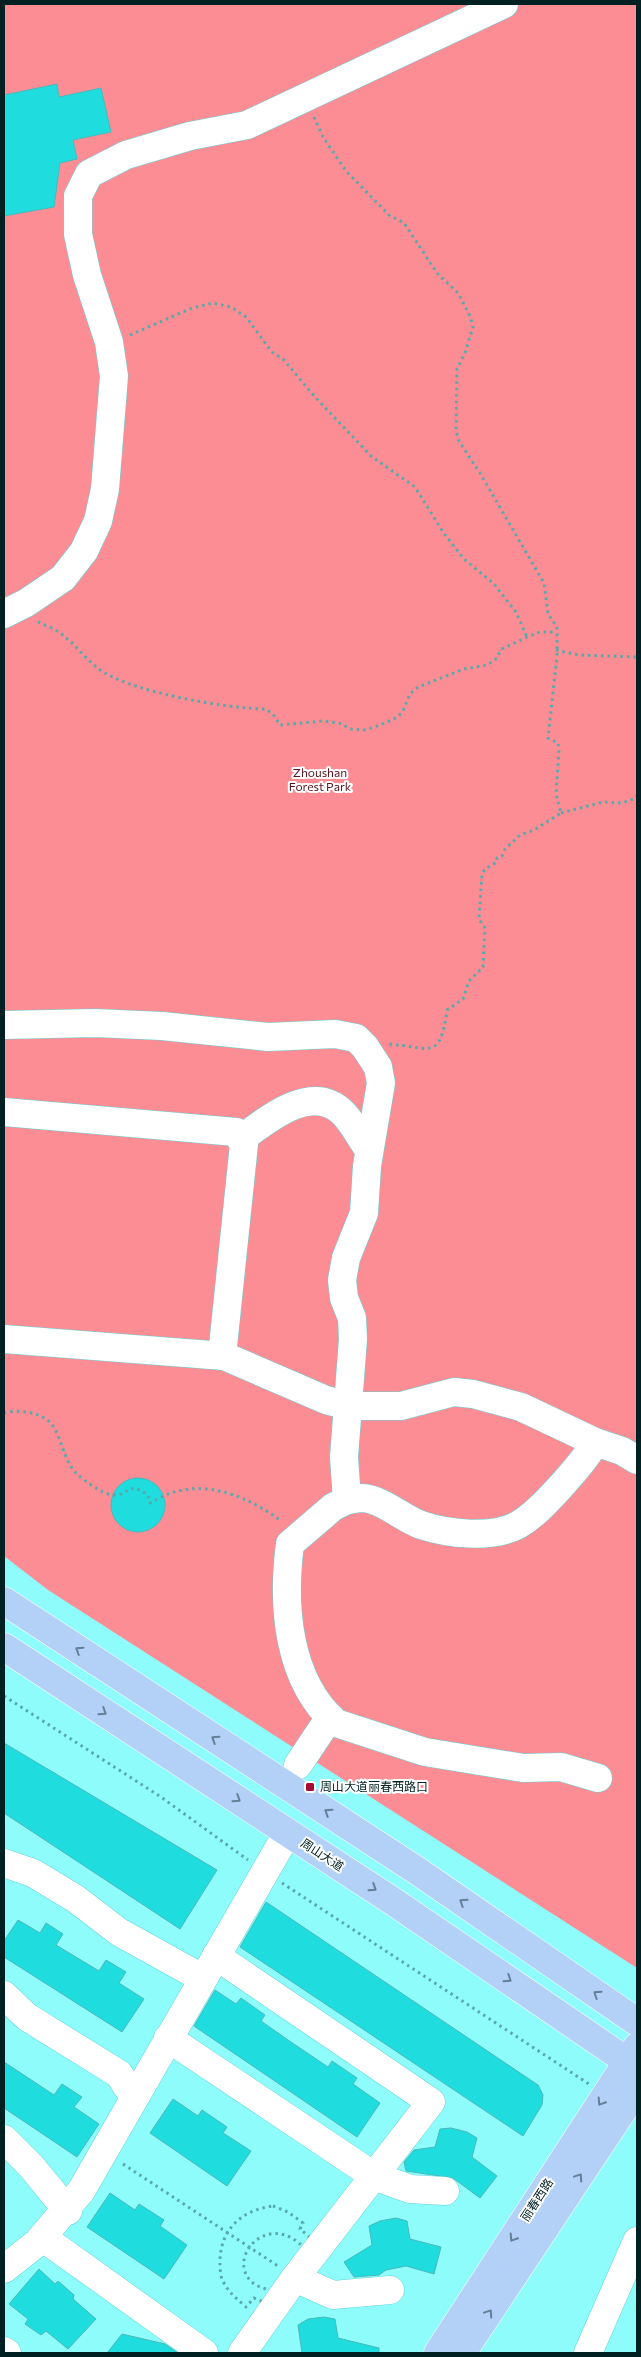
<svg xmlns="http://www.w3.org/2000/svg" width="641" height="2357" viewBox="0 0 641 2357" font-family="Commissioner,'Noto Sans SC',sans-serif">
	<rect width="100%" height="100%" fill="#8ffcfc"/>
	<!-- forest -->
	<polygon fill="#fd8d95" points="4,4 637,4 637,1968 48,1590 4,1556"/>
	<!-- building -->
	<g fill="#1fdcde" stroke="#49b9ba">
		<polygon points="57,84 59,97 101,88 111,132 73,140 77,159 60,163 54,207 4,216 4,95"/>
		<circle cx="138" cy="1505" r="27"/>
		<polygon points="4,1743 217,1870 180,1929 4,1813"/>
		<polygon points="266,1902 538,2085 543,2095 542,2105 523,2136 240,1947"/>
		<polygon points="18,1920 40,1933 46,1923 63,1934 56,1945 99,1971 106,1960 126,1972 119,1983 144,1999 122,2032 4,1957 4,1941"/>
		<polygon points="215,1990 236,2004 241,1998 265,2015 261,2021 288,2040 328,2067 332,2061 357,2078 353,2084 380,2103 357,2137 194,2026"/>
		<polygon points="4,2062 54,2095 62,2084 82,2097 74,2107 99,2124 77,2157 4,2108"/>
		<polygon points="173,2099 198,2116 202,2110 227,2127 223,2133 251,2151 227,2186 150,2133"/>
		<polygon points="451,2128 467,2132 477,2138 472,2157 497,2176 480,2198 453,2178 406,2171 404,2162 414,2150 435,2147 440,2129"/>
		<polygon points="110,2193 135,2210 139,2204 164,2220 160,2226 187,2245 164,2279 87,2227"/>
		<polygon points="396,2218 407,2221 410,2239 441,2247 434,2274 406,2266 386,2270 379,2275 354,2277 344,2262 372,2245 369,2226 380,2221"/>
		<polygon points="39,2269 55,2284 58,2281 74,2295 73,2299 96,2319 68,2349 46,2331 41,2335 25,2324 28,2319 9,2304"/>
		<polygon points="324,2317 335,2319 338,2338 379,2348 379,2353 302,2353 298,2325 308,2319"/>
		<polygon points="122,2334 165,2344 178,2353 107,2353"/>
	</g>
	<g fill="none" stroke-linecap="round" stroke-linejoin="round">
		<defs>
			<g id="minor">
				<polyline points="4,614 26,603 63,578 84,551 98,521 105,489 114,376 109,342 87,275 78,234 78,196 89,174 126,155 190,136 247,125 504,4"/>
				<path d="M4 1025 95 1023 162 1026 268 1037 335 1034 356 1038 365 1047 378 1067 381 1083 367 1166 364 1213 346 1258 342 1280 344 1298 352 1318 353 1339 344 1457 347 1500 333 1507 290 1544C282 1605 287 1680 336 1723L425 1752 523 1768 561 1767 598 1778"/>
				<polyline points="4,1112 236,1132 244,1144 222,1356"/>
				<path d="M241 1139C268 1119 313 1081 344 1114 354 1125 361 1139 369 1150"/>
				<polyline points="4,1339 224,1356 326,1400 348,1406 401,1406 454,1392 473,1394 521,1407 595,1442 622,1451 637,1460"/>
				<path d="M347 1500C351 1500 357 1498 362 1498 382 1499 402 1518 421 1525 448 1534 492 1539 518 1525 535 1515 549 1499 563 1484 574 1471 587 1458 595 1442"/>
				<polyline points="298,1765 330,1717"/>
				<polyline points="4,1863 33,1873 76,1899 119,1932 202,1978"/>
				<polyline points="216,1956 431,2102 295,2278 242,2353"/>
				<polyline points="4,1995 27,2017 119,2074 127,2087 137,2093"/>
				<polyline points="168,2038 374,2176 410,2189 445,2191"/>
				<polyline points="4,2139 31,2166 68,2211"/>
				<polyline points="42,2237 204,2353"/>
				<polyline points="4,2269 37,2243 81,2191 288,1832"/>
				<polyline points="295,2278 333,2295 390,2290"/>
				<polyline points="4,2351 7,2353"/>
				<polyline points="588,2353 637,2241"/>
			</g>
			<g id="major">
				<polyline points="4,1601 416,1870 637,2022"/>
				<polyline points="4,1647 394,1902 637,2068"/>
				<polyline points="438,2353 637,2047"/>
				<polyline points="462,2353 637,2089"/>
			</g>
		</defs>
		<!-- minor casing -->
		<use href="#minor" stroke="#66d3d4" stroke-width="29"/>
		<!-- major casing -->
		<use href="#major" stroke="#fff" stroke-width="29"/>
		<!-- path -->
		<g stroke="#59a9a9" stroke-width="3" stroke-dasharray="2.5 4" stroke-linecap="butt">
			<path d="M314 117 323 137 346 171 389 215 404 223 437 273 458 293 470 316 473 327 465 353 457 369 456 431 459 441 480 473 544 583 548 614 557 627V656L548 738 558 743 559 750 556 794 561 813 534 830 520 835 505 849 502 856 497 858V862L485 869 482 874 479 919 485 928 483 967 469 981 463 999 447 1010C440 1064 428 1046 388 1044"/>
			<polyline points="130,335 192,308 213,303 231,307 246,317 272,352 284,360 315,397 371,456 415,487 443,532 464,559 494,584 516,612 527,637"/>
			<path d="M38 622C47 626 58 630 65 637 79 648 89 664 105 673 140 693 223 708 265 709L273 714 280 725 323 721 339 723 351 729 364 730 377 726 394 719 402 713 410 694 418 687 464 669 487 665 495 660 502 649 527 637 540 632H556"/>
			<polyline points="556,650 579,655 637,657"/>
			<polyline points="561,813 603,802 622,803 636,798 637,795"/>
			<path d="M4 1413C19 1409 43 1412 53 1426 63 1441 63 1460 77 1474 85 1481 102 1494 113 1495 130 1496 126 1480 148 1495L150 1503C158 1499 168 1493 178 1491 215 1482 253 1500 281 1521"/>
			<polyline points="4,1696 161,1797 248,1860"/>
			<polyline points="282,1883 589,2084"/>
			<polyline points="123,2164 278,2266"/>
			<path d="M273 2206 288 2212 303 2223 300 2229 313 2240 306 2250C269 2207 224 2259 253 2283 259 2288 271 2290 278 2293L271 2305 254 2298 246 2307C237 2299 228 2292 223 2281 220 2276 220 2268 220 2262 220 2230 241 2210 273 2206Z"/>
		</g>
		<!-- minor -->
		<use href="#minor" stroke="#fff" stroke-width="28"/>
		<!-- major -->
		<use href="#major" stroke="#b3d0f7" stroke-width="28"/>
	</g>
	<!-- one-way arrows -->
	<defs><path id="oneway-chevron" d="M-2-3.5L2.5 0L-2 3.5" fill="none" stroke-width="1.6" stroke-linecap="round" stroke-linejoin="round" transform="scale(1.25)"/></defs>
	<g stroke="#628197">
		<use href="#oneway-chevron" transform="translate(79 1650) rotate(-147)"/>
		<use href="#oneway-chevron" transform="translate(103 1712) rotate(33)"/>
		<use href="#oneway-chevron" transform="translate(215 1739) rotate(-147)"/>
		<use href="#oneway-chevron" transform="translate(237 1799) rotate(33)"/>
		<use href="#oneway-chevron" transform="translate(328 1812) rotate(-147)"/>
		<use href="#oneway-chevron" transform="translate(373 1888) rotate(33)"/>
		<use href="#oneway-chevron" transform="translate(463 1902) rotate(-146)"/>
		<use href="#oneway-chevron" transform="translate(508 1979) rotate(34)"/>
		<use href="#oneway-chevron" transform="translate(597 1994) rotate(-146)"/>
		<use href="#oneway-chevron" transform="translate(601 2102) rotate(123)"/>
		<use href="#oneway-chevron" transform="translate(579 2177) rotate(-56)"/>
		<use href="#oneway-chevron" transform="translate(513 2238) rotate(123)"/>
		<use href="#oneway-chevron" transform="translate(489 2313) rotate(-56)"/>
	</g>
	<!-- markers -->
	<rect fill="#a60c35" stroke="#fff" stroke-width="2" x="305" y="1782" width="10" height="10" rx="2.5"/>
	<g text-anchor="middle" stroke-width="4" stroke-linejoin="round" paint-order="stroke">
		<!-- park labels -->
		<g font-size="12" fill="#57131e" stroke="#fff">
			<text x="320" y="777">Zhoushan<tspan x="320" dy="14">Forest Park</tspan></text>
		</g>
		<!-- poi labels -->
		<g font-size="12" fill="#002021" stroke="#fff" text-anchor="start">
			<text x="320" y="1791">周山大道丽春西路口</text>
		</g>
		<!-- street labels -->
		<g font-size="12" fill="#002021" stroke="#fff">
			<text transform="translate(322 1855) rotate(33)" y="4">周山大道</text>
			<text transform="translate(537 2200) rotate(-57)" y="4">丽春西路</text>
		</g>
	</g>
	<!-- border -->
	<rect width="641" height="2357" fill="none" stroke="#002021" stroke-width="10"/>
</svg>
